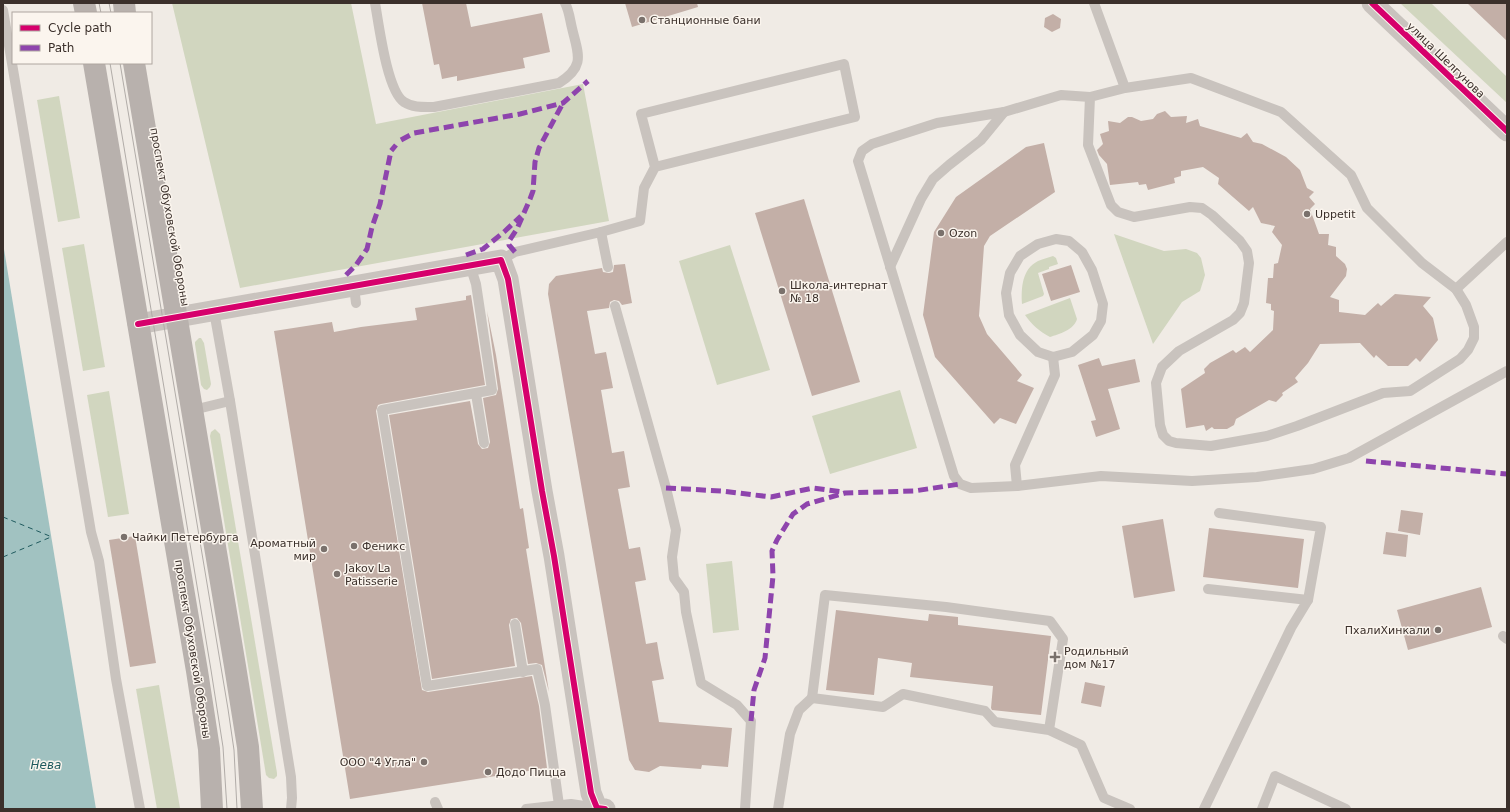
<svg xmlns="http://www.w3.org/2000/svg" width="1510" height="812" viewBox="0 0 1510 812" font-family="'DejaVu Sans',sans-serif">
	<rect width="100%" height="100%" fill="#f0ebe5"/>
	<!-- green -->
	<g fill="#d1d6bf">
		<polygon points="172,3 351,3 376,124 583,84 609,221 240,288"/>
		<polygon points="1400,3 1431,3 1507,77 1507,103"/>
		<polygon points="59,96 80,218 58,222 37,100"/>
		<polygon points="1114,234 1164,251 1186,249 1197,253 1201,258 1205,275 1200,291 1182,302 1153,344"/>
		<polygon points="84,244 105,367 83,371 62,248"/>
		<polygon points="730,245 770,370 717,385 679,261"/>
		<path d="M1053 256 1056 258 1058 264 1049 267V269L1038 273 1044 294 1043 296 1022 304C1021 288 1022 269 1038 261 1042 259 1048 258 1053 256Z"/>
		<path d="M1070 298 1077 319C1074 330 1059 334 1050 337 1039 331 1032 325 1025 315Z"/>
		<polygon points="199,338 201,338 204,343 211,384 210,387 207,390 204,389 201,385 195,344 195,342"/>
		<polygon points="900,390 917,448 830,474 812,416"/>
		<polygon points="109,391 129,514 108,517 87,395"/>
		<polygon points="215,429 220,434 277,773 277,776 274,779 269,778 266,775 210,436 211,432"/>
		<polygon points="732,561 739,630 713,633 706,564"/>
		<polygon points="159,685 180,808 180,809 157,809 136,689"/>
	</g>
	<!-- water -->
	<polygon fill="#a1c2c1" points="3,243 96,809 3,809"/>
	<g fill="none" stroke-linecap="round" stroke-linejoin="round">
		<!-- ferry -->
		<g stroke="#1f5a5e" stroke-width="1" stroke-dasharray="5 4" stroke-linecap="butt">
			<polyline points="3,517 52,537"/>
			<polyline points="3,557 51,537"/>
		</g>
	</g>
	<!-- building -->
	<g fill="#c3afa7">
		<polygon points="422,3 466,3 471,27 542,13 550,52 523,58 525,68 457,81 457,76 442,79 439,64 434,65"/>
		<polygon points="625,3 697,3 698,7 632,27"/>
		<polygon points="1467,3 1507,3 1507,41"/>
		<polygon points="1053,14 1061,19 1060,28 1052,32 1044,27 1045,18"/>
		<polygon points="1165,111 1171,117 1187,116 1186,123 1198,119 1200,126 1241,138 1247,133 1253,142 1262,144 1286,157 1300,170 1307,188 1314,192 1309,197 1315,204 1310,209 1319,234 1329,234 1328,245 1336,247 1336,256 1345,264 1347,269 1346,276 1330,297 1339,300 1339,312 1365,315 1378,303 1381,306 1395,294 1431,297 1423,306 1433,318 1438,340 1420,362 1416,358 1408,366 1388,366 1376,355 1374,358 1360,343 1320,344 1308,363 1295,378 1298,382 1282,393 1283,395 1276,402 1269,400 1236,419 1234,425 1227,429 1214,429 1212,427 1206,431 1204,425 1186,428 1181,389 1205,373 1204,369 1210,363 1233,350 1236,353 1245,347 1250,352 1273,330 1274,311 1271,310 1271,304 1266,303 1268,278 1273,278 1274,264 1278,263 1282,245 1272,232 1275,226 1261,223 1253,207 1249,211 1218,184 1219,178 1203,167 1181,171 1181,176 1174,178 1175,183 1148,190 1146,184 1139,185 1138,182 1110,185 1107,164 1099,155 1097,150 1103,144 1100,134 1109,131 1108,121 1120,123 1128,117 1132,117 1141,121 1153,119 1157,114"/>
		<polygon points="1044,143 1055,192 990,236 984,246 979,316 987,334 1022,375 1017,381 1034,388 1016,424 1000,418 994,424 935,357 923,315 934,232 956,197 1026,147"/>
		<polygon points="804,199 860,382 812,396 755,213"/>
		<polygon points="625,264 632,303 622,305 619,301 614,300 610,302 609,308 587,311 595,354 606,352 613,388 601,390 612,453 624,451 630,487 618,489 629,549 640,547 646,580 635,582 646,644 657,642 660,660 664,679 652,681 659,722 732,728 728,767 702,765 701,769 660,766 649,772 635,770 629,760 548,294 549,284 556,276 602,268 603,272 609,273 613,272 614,265"/>
		<polygon points="1071,265 1080,292 1051,301 1042,274"/>
		<polygon points="471,295 485,385 381,404 378,405 376,411 422,690 428,692 532,676 539,706 547,768 350,799 274,331 332,322 334,332 361,327 417,320 415,308 466,300 466,296"/>
		<polygon points="487,311 496,355 520,509 523,508 529,548 526,549 549,692 542,665 536,663 528,664 521,623 517,618 511,619 509,625 515,666 432,679 389,415 470,401 478,444 482,449 488,448 490,442 483,398 496,395 498,389"/>
		<polygon points="1099,358 1102,366 1135,359 1140,382 1108,389 1120,429 1096,437 1091,421 1096,420 1078,365"/>
		<polygon points="1401,510 1423,513 1420,535 1398,531"/>
		<polygon points="1163,519 1175,591 1134,598 1122,526"/>
		<polygon points="1209,528 1304,539 1298,588 1203,577"/>
		<polygon points="1386,532 1408,535 1406,557 1383,554"/>
		<polygon points="135,536 156,663 130,667 109,540"/>
		<polygon points="1481,587 1492,627 1408,650 1397,610"/>
		<polygon points="836,610 928,621 929,614 958,617 958,625 1051,636 1041,715 992,710 991,708 993,686 910,677 912,663 878,658 874,695 826,690"/>
		<polygon points="1085,682 1105,686 1101,707 1081,703"/>
	</g>
	<g fill="none" stroke-linecap="round" stroke-linejoin="round">
		<!-- service -->
		<g stroke="#c9c3be" stroke-width="10">
			<path d="M375 3C379 25 387 91 404 102 413 108 424 107 434 107L559 83C586 66 578 54 572 28 570 20 569 10 565 3"/>
			<polyline points="1094,3 1125,88 1191,78 1281,112 1351,175 1367,208 1422,263 1456,289 1466,305 1474,327 1474,338 1468,350 1460,359 1410,391 1383,393 1297,426 1267,436 1211,446 1176,443 1169,441 1163,435 1160,425 1156,383 1162,367 1179,351 1233,320 1240,313 1244,303 1249,263 1247,251 1240,241 1212,215 1202,208 1190,207 1134,217 1118,212 1111,205 1088,145 1090,97 1125,88"/>
			<polyline points="3,10 91,532 99,561 116,679 140,809"/>
			<polyline points="1090,97 1061,95 1004,112 937,123 872,144 862,151 858,161 954,476 960,484 971,488 1017,486 1101,476 1192,481 1257,477 1313,469 1349,458 1507,371"/>
			<polyline points="601,232 640,221 644,188 655,167 641,114 844,64 855,117 655,167"/>
			<polygon points="1056,239 1069,241 1082,252 1092,270 1103,304 1101,321 1093,335 1072,352 1053,357 1038,352 1020,335 1009,315 1006,293 1010,273 1020,256 1038,244"/>
			<polyline points="501,260 515,252 601,232 608,267"/>
			<polyline points="470,265 476,284 492,390 382,410 427,686 537,669 545,705 559,805"/>
			<polyline points="890,267 921,199 933,179 949,165 981,140 1004,112"/>
			<polyline points="354,287 356,303"/>
			<polyline points="1456,289 1507,242"/>
			<polyline points="615,306 666,488 676,530 672,557 674,578 684,592 686,612 701,683 737,705 751,721 745,809"/>
			<polyline points="214,311 230,401 291,777 292,798 291,809"/>
			<polyline points="476,394 484,443"/>
			<polyline points="193,410 230,401"/>
			<polyline points="1017,486 1015,465 1055,375 1053,357"/>
			<polyline points="1219,513 1321,527 1308,600"/>
			<polyline points="515,624 523,672"/>
			<polyline points="1503,636 1507,639"/>
			<polyline points="1049,730 1063,639 1050,621 946,607 825,595 812,698 883,707 903,694 985,711 995,722 1049,730 1081,745 1104,798 1130,809"/>
			<polyline points="435,802 438,809"/>
			<polyline points="526,809 571,804 597,808"/>
			<polyline points="778,809 790,734 799,710 812,698"/>
			<polyline points="1204,809 1291,628 1308,600 1208,589"/>
			<polyline points="1262,809 1275,776 1346,809"/>
		</g>
		<!-- minor -->
		<g stroke="#c9c3be" stroke-width="21">
			<polyline points="1372,3 1507,131"/>
			<polyline points="138,324 501,260 508,279 542,491 554,556 591,793 597,808 605,809"/>
		</g>
		<!-- primary -->
		<g stroke="#b8b1ad" stroke-width="22">
			<polyline points="84,3 86,13"/>
			<polyline points="124,3 125,13"/>
			<polyline points="94,63 197,671 209,749 212,809"/>
			<polyline points="134,63 235,666 248,747 252,809"/>
		</g>
		<!-- tram -->
		<g stroke="#b1aca8" stroke-width="1">
			<polyline points="99,3 101,13"/>
			<polyline points="109,3 111,13"/>
			<polyline points="110,63 211,670 223,747 227,809"/>
			<polyline points="120,63 228,709 234,750 237,809"/>
		</g>
		<!-- quiet -->
		<g stroke="#8e44ad" stroke-width="5" stroke-dasharray="10 5" stroke-linecap="butt">
			<polyline points="401,140 414,133 520,114 563,103 588,81"/>
			<polyline points="515,252 509,245 509,241 517,229 530,199 533,191 535,162 539,148 563,103"/>
			<polyline points="466,255 483,249 504,232 521,216"/>
			<polyline points="346,275 356,265 367,249 372,227 380,204 391,151 396,145"/>
			<polyline points="1366,461 1507,474"/>
			<polyline points="666,488 722,491 771,497 813,488 843,492"/>
			<polyline points="751,721 754,690 765,658 773,576 772,551 777,540 793,514 807,504 845,493 914,491 960,484"/>
		</g>
		<defs>
			<g id="cycleway">
				<polyline points="1372,3 1507,131"/>
				<polyline points="138,324 501,260 508,279 542,491 554,556 591,793 597,808 605,809"/>
			</g>
		</defs>
		<!-- cycleway casing -->
		<use href="#cycleway" stroke="#fbf5ee" stroke-width="8"/>
		<!-- cycleway -->
		<use href="#cycleway" stroke="#d6006c" stroke-width="6"/>
	</g>
	<!-- markers -->
	<g fill="#7a716c" stroke="#fbf5ee" stroke-width="1.5">
		<circle cx="642" cy="20" r="4"/>
		<circle cx="1307" cy="214" r="4"/>
		<circle cx="941" cy="233" r="4"/>
		<circle cx="782" cy="291" r="4"/>
		<circle cx="124" cy="537" r="4"/>
		<circle cx="354" cy="546" r="4"/>
		<circle cx="324" cy="549" r="4"/>
		<circle cx="337" cy="574" r="4"/>
		<circle cx="1438" cy="630" r="4"/>
		<path d="M1053 651h4v4h4v4h-4v4h-4v-4h-4v-4h4z"/>
		<circle cx="424" cy="762" r="4"/>
		<circle cx="488" cy="772" r="4"/>
	</g>
	<g text-anchor="middle" stroke-width="3" stroke-linejoin="round" paint-order="stroke">
		<!-- poi labels -->
		<g font-size="11" fill="#3b302b" stroke="#fbf5ee" text-anchor="start">
			<text x="650" y="24">Станционные бани</text>
			<text x="1315" y="218">Uppetit</text>
			<text x="949" y="237">Ozon</text>
			<text x="790" y="289">Школа-интернат<tspan x="790" dy="13">№ 18</tspan></text>
			<text x="132" y="541">Чайки Петербурга</text>
			<text x="316" y="547" text-anchor="end">Ароматный<tspan x="316" dy="13">мир</tspan></text>
			<text x="362" y="550">Феникс</text>
			<text x="345" y="572">Jakov La<tspan x="345" dy="13">Patisserie</tspan></text>
			<text x="1430" y="634" text-anchor="end">ПхалиХинкали</text>
			<text x="1064" y="655">Родильный<tspan x="1064" dy="13">дом №17</tspan></text>
			<text x="416" y="766" text-anchor="end">ООО "4 Угла"</text>
			<text x="496" y="776">Додо Пицца</text>
		</g>
		<!-- street labels -->
		<g font-size="11" fill="#3b302b" stroke="#fbf5ee">
			<text transform="translate(1446 60) rotate(44)" y="4">улица Шелгунова</text>
			<text transform="translate(170 217) rotate(80)" y="4">проспект Обуховской Обороны</text>
			<text transform="translate(193 649) rotate(81)" y="4">проспект Обуховской Обороны</text>
		</g>
		<!-- water labels -->
		<g font-size="12" font-style="italic" fill="#1f5a5e" stroke="#fbf5ee">
			<text x="46" y="769">Нева</text>
		</g>
	</g>
	<!-- border -->
	<rect width="1510" height="812" fill="none" stroke="#3b302b" stroke-width="8"/>
	<!-- legend -->
	<rect x="12" y="12" width="140" height="52" fill="#fbf5ee" stroke="#aea6a0"/>
	<rect x="20" y="25" width="20" height="6" fill="#d6006c" stroke="#aea6a0"/>
	<text x="48" y="32" font-size="12" fill="#3b302b">Cycle path</text>
	<rect x="20" y="45" width="20" height="6" fill="#8e44ad" stroke="#aea6a0"/>
	<text x="48" y="52" font-size="12" fill="#3b302b">Path</text>
</svg>
